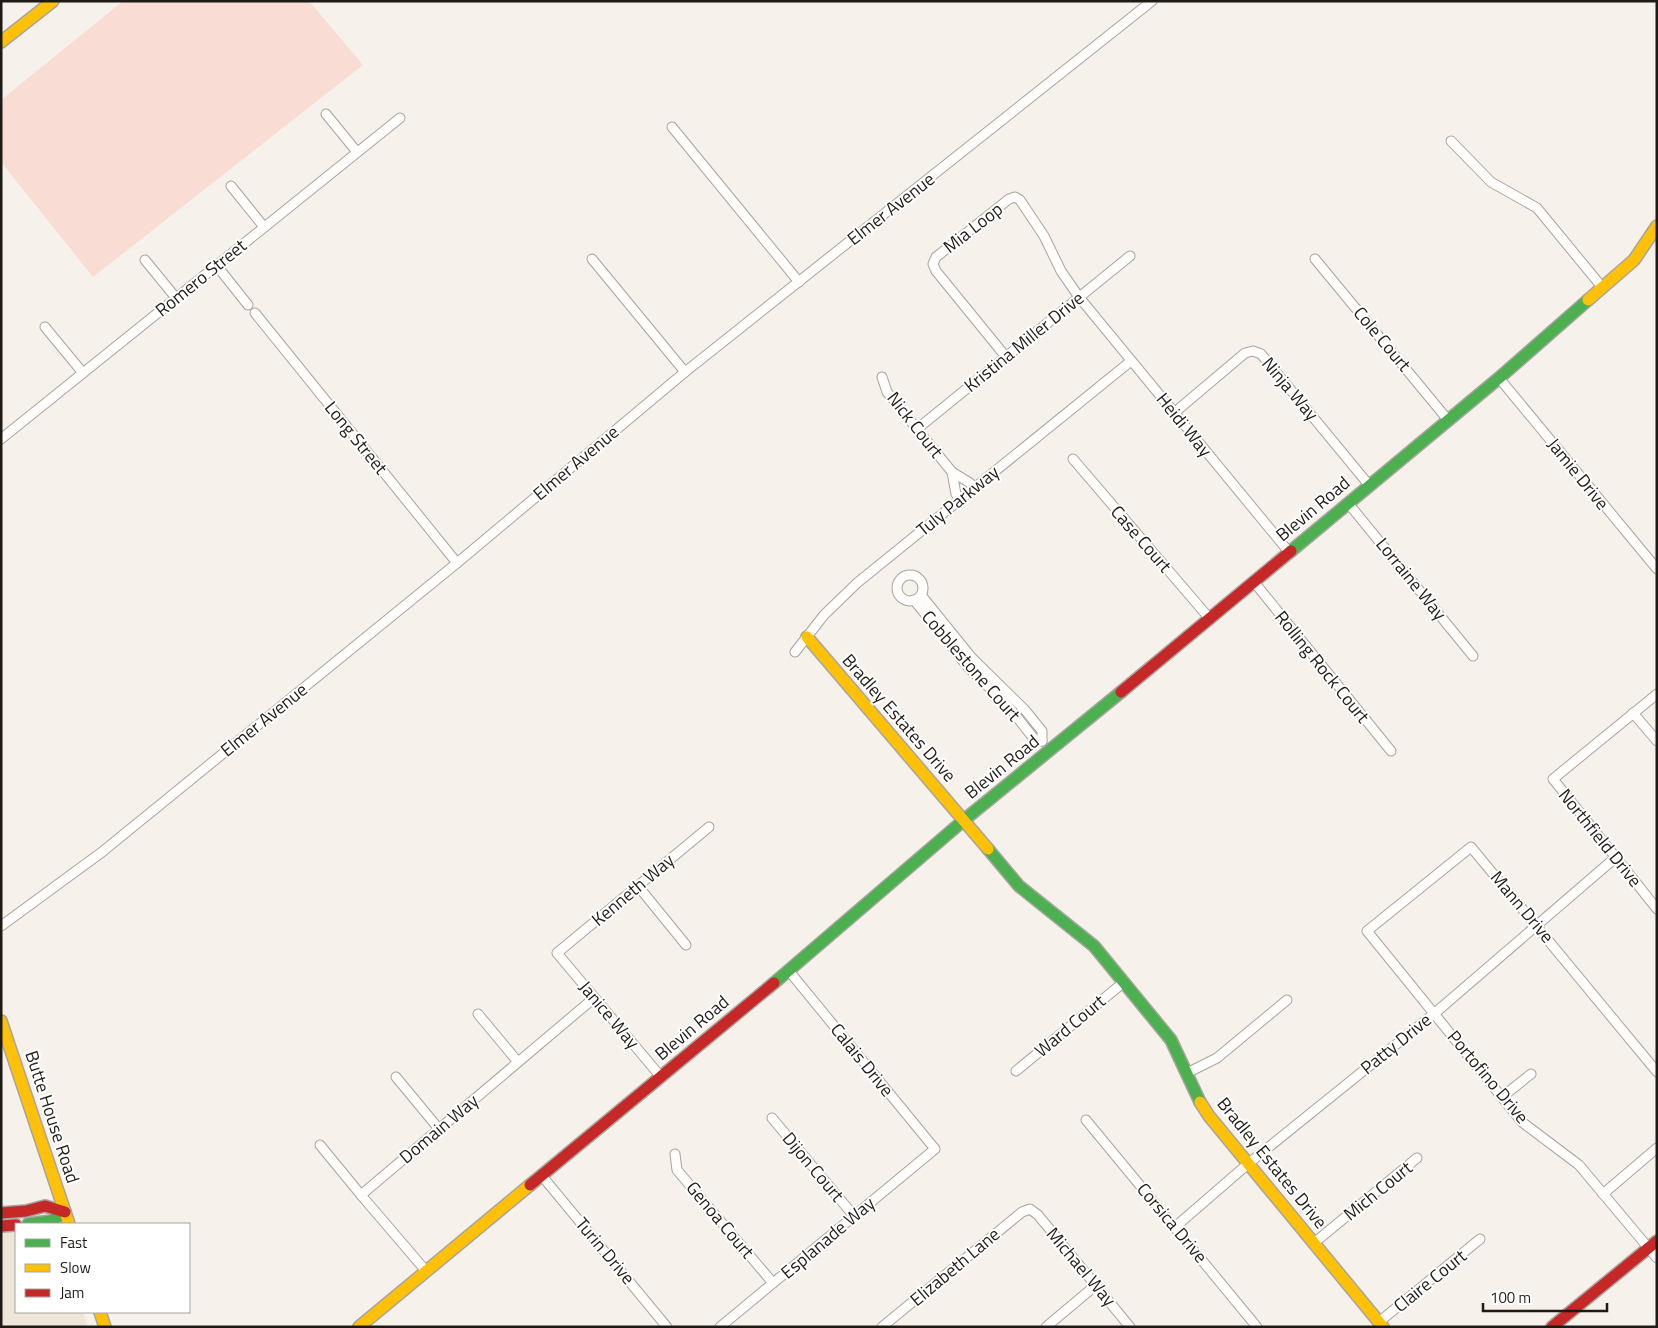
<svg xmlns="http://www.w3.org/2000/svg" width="1658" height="1328" viewBox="0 0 1658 1328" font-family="'Titillium Web',sans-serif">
	<rect width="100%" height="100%" fill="#f6f1eb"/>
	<!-- built -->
	<polygon fill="#efe6da" points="1,1228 16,1229 16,1312 83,1312 88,1327 1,1327"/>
	<!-- green -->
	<polygon fill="#f9ddd4" points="123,1 309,1 363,65 93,277 1,162 1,100"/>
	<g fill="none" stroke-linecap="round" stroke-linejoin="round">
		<defs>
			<g id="street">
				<polyline points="326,114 357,152"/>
				<polyline points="672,127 799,282"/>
				<polyline points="1451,141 1491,182 1537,208 1602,287"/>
				<polyline points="231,186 264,227"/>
				<polyline points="592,259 685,372"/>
				<polyline points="1315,259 1448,420"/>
				<polyline points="145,260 176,298"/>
				<polyline points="217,266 248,305"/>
				<polyline points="255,313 457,563"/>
				<polyline points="45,327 83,373"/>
				<polyline points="1006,357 936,271 933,264 936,257 940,254 1009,199 1015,197 1020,200 1044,236 1061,271 1079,297 1289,552"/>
				<polyline points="882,377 887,392 952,472 970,483 974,488"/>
				<polyline points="1499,378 1657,569"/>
				<polyline points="1174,413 1245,353 1253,351 1261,354 1369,485"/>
				<polyline points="917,429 1130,256"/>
				<polyline points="1,439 400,118"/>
				<polyline points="1073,459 1210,619"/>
				<polyline points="952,472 956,494 961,499"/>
				<polyline points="1348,503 1473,656"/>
				<circle cx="910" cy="588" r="13"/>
				<polyline points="1254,582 1391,751"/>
				<polyline points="921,595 972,658 1025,710 1042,731 1042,741"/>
				<polyline points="914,600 968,667 1009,707 1035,740 1042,741"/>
				<polyline points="795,652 824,615 857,583 1131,361"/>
				<polyline points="1657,694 1553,779 1657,909"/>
				<polyline points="1633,713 1657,741"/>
				<polyline points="638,886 686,945"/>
				<polyline points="1,926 102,852 457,563 685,372 1152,1"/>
				<polyline points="478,1014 518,1062"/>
				<polyline points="1016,1071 1124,982"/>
				<polyline points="1657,1072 1471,847 1367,931 1522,1122 1579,1165 1657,1258"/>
				<polyline points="1187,1073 1217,1058 1287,1000"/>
				<polyline points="396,1077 439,1129"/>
				<polyline points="661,1077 557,953 709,827"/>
				<polyline points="1502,1097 1531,1074"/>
				<polyline points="772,1118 854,1216"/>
				<polyline points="1086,1120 1257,1327"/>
				<polyline points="320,1145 361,1195"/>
				<polyline points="675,1154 677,1170 773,1283"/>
				<polyline points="542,1176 667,1327"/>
				<polyline points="1603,1194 1657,1148"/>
				<polyline points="1175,1227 1249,1163 1435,1013 1615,858"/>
				<polyline points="1314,1243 1417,1158"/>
				<polyline points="426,1271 361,1195 594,998"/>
				<polyline points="1379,1322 1480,1239"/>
				<polyline points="720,1327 935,1149 789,971"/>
				<polyline points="882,1327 1022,1212 1030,1209 1038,1215 1130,1327"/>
				<polyline points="1046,1327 1096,1285"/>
			</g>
			<g id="fast">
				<polyline points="1291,551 1499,378 1588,300"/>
				<polyline points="988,849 1019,886 1094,946 1171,1040 1200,1102"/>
				<polyline points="774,983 964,820 1121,692"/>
				<polyline points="28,1224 51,1221 65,1212"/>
			</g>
			<g id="slow">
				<polyline points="1,42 53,1"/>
				<polyline points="1588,300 1634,260 1657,226"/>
				<polyline points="807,637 988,849"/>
				<polyline points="1,1021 69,1224"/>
				<polyline points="1200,1102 1209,1116 1383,1327"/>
				<polyline points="100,1312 105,1327"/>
				<polyline points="359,1327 530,1185"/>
			</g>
			<g id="jam">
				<polyline points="1121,692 1291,551"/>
				<polyline points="530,1185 774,983"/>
				<polyline points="1,1213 26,1211 45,1206 65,1212"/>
				<polyline points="1,1226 16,1225"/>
				<polyline points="1552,1327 1657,1241"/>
			</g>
		</defs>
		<!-- street casing -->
		<use href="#street" stroke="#a8a5a1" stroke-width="11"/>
		<!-- fast casing -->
		<use href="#fast" stroke="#a8a5a1" stroke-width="14"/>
		<!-- slow casing -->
		<use href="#slow" stroke="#a8a5a1" stroke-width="14"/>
		<!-- jam casing -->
		<use href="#jam" stroke="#a8a5a1" stroke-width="14"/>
		<!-- street -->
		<use href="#street" stroke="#fefdfc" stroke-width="9"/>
		<!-- fast -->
		<use href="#fast" stroke="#4caf50" stroke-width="11"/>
		<!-- slow -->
		<use href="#slow" stroke="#ffc107" stroke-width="11"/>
		<!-- jam -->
		<use href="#jam" stroke="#c62828" stroke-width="11"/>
	</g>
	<g text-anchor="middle" stroke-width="4" stroke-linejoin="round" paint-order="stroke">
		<!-- street labels -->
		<g font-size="18" fill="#1e1b17" stroke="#fff">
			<text transform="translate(891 209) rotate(-38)" y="6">Elmer Avenue</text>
			<text transform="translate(973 228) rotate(-38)" y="6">Mia Loop</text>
			<text transform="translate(201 278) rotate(-39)" y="6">Romero Street</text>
			<text transform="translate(1382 339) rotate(50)" y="6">Cole Court</text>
			<text transform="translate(1024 342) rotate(-39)" y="6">Kristina Miller Drive</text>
			<text transform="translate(1290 389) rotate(50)" y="6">Ninja Way</text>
			<text transform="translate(915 425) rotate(52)" y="6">Nick Court</text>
			<text transform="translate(1184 425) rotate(51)" y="6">Heidi Way</text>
			<text transform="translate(356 438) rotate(51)" y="6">Long Street</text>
			<text transform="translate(576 463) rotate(-40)" y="6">Elmer Avenue</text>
			<text transform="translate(1578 474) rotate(51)" y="6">Jamie Drive</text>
			<text transform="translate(958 501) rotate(-39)" y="6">Tuly Parkway</text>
			<text transform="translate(1313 509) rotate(-40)" y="6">Blevin Road</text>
			<text transform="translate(1141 539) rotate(49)" y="6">Case Court</text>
			<text transform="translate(1411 579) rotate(51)" y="6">Lorraine Way</text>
			<text transform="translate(971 666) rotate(49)" y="6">Cobblestone Court</text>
			<text transform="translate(1322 667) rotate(51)" y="6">Rolling Rock Court</text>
			<text transform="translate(899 718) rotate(49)" y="6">Bradley Estates Drive</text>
			<text transform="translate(264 720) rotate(-39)" y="6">Elmer Avenue</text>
			<text transform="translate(1002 767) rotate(-39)" y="6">Blevin Road</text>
			<text transform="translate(1600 838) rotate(51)" y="6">Northfield Drive</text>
			<text transform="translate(633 890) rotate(-40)" y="6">Kenneth Way</text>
			<text transform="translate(1522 907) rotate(50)" y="6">Mann Drive</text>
			<text transform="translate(609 1015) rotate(50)" y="6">Janice Way</text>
			<text transform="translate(1070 1026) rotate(-40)" y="6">Ward Court</text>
			<text transform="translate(692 1028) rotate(-40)" y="6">Blevin Road</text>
			<text transform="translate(1396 1044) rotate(-39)" y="6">Patty Drive</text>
			<text transform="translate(862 1060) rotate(51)" y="6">Calais Drive</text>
			<text transform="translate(1488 1077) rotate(50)" y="6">Portofino Drive</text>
			<text transform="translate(52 1117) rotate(72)" y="6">Butte House Road</text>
			<text transform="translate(439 1129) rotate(-40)" y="6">Domain Way</text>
			<text transform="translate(1272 1163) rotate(51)" y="6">Bradley Estates Drive</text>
			<text transform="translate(813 1167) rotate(50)" y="6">Dijon Court</text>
			<text transform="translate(1378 1191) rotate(-39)" y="6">Mich Court</text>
			<text transform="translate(720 1220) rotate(50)" y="6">Genoa Court</text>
			<text transform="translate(1172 1223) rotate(50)" y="6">Corsica Drive</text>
			<text transform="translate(828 1238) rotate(-40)" y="6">Esplanade Way</text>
			<text transform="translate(605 1251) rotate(50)" y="6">Turin Drive</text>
			<text transform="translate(955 1267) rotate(-40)" y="6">Elizabeth Lane</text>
			<text transform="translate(1081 1267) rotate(50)" y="6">Michael Way</text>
			<text transform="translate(1430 1281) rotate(-39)" y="6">Claire Court</text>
		</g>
	</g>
	<!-- border -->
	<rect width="1658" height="1328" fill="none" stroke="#1e1b17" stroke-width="5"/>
	<!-- legend -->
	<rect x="15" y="1223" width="175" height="90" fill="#ffffff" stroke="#a5a4a2"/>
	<rect x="25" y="1239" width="25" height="8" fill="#4caf50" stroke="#a5a4a2"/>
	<text x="60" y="1248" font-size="15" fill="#1e1b17">Fast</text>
	<rect x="25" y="1264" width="25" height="8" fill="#ffc107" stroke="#a5a4a2"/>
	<text x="60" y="1273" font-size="15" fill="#1e1b17">Slow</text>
	<rect x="25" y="1289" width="25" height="8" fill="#c62828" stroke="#a5a4a2"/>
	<text x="60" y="1298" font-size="15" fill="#1e1b17">Jam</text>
	<!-- scale -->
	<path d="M1483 1303v8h124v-8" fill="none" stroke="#1e1b17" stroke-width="2.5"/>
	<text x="1490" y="1303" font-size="15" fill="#1e1b17" stroke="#ffffff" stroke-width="4" paint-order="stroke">100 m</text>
</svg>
